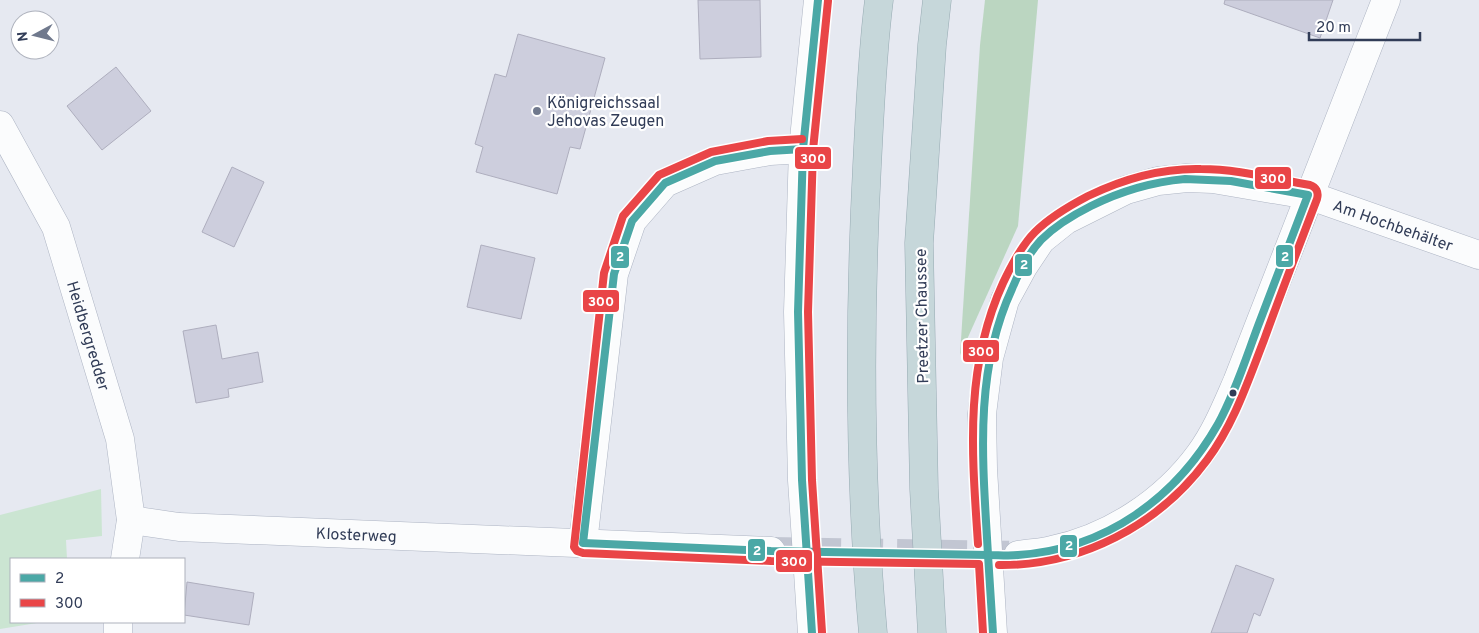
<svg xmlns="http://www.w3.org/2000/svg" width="1479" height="633" viewBox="0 0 1479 633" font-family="Overpass,sans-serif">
	<rect width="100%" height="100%" fill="#e6e9f1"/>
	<!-- green -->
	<polygon fill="#cbe5d2" points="101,489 102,536 66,540 67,559 11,559 11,622 43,622 0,629 0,515"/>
	<!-- forest -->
	<polygon fill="#bbd6c1" points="985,0 1038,0 1018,226 960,355 980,45"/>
	<!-- building -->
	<g fill="#cdcedd" stroke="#aeaebe">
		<polygon points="698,0 760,0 761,57 700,59"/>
		<polygon points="1225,0 1333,0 1320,38 1224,4"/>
		<polygon points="518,34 605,58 580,149 570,147 557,194 476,172 483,147 475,144 495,74 506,77"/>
		<polygon points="116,67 151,111 102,150 67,106"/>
		<polygon points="232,167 264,182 234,247 202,232"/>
		<polygon points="481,245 535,258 521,319 467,307"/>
		<polygon points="216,325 222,359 258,352 263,382 228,389 229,397 196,403 183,331"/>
		<polygon points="1236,565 1274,579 1260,616 1254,613 1247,633 1211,633"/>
		<polygon points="187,582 254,593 249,625 184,615"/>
	</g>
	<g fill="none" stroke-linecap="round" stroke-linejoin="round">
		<!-- street-tunnel -->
		<polyline stroke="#c2c6d2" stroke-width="28" stroke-dasharray="28 14" stroke-linecap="butt" points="771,551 1018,555"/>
		<defs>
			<g id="street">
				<path id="s1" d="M0 125 56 227 120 439 131 520 125 559"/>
				<path id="s2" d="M131 520 179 527 771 551"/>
				<polyline points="583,543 614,274 632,221 665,183 715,161 770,151 803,149"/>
				<path d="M1018 555C1029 553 1041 553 1052 550 1110 538 1165 502 1200 454 1216 432 1226 407 1237 382L1386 0"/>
				<polyline points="118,633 118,622"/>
				<polyline points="812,633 802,480 798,312 803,149 818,0"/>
				<path id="s3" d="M993 633 983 469 982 414 989 358 1005 300 1023 267 1041 240 1066 220 1126 190 1158 181 1187 178 1213 179 1308 195 1479 255"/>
			</g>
			<g id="highway">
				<path d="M873 633C859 479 859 320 867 166 870 110 872 55 879 0"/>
				<polyline points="932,633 924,489 919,243 932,45 937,0"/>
			</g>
		</defs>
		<!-- street casing -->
		<use href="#street" stroke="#adb4c3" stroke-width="29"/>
		<!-- highway casing -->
		<use href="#highway" stroke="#96aab2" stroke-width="29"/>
		<!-- street -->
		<use href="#street" stroke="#fbfcfd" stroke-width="28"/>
		<!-- highway -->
		<use href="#highway" stroke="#c6d7da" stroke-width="28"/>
		<defs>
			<g id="bus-1">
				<polyline points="803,149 770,151 715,161 665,183 632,221 614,274 583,543 771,551 988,555"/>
				<path d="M1185 179 1231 181 1308 195C1291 239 1275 282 1258 326 1246 358 1235 393 1218 424 1176 498 1106 549 1018 555 1009 556 998 555 988 555 983 465 973 373 1012 289 1019 272 1028 254 1041 240 1055 226 1073 215 1091 206 1121 191 1152 182 1185 179Z"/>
				<polyline points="988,555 993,633"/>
				<polyline points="812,633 802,480 798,312 803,149 818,0"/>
			</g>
			<g id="bus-2">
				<polyline points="802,139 768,141 711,152 659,175 623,216 604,273 574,547 577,551 583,553 771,561 979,564 983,633"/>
				<path d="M978 544C972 454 964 368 1003 283 1011 266 1021 246 1035 232 1050 217 1069 206 1088 196 1123 179 1162 168 1201 169 1238 169 1274 179 1310 185 1316 187 1319 192 1317 199 1299 246 1281 293 1264 340 1248 381 1234 424 1207 460 1159 525 1081 566 999 565"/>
				<polyline points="822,632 812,480 808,312 813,150 828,1"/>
			</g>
		</defs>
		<!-- bus-1 casing -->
		<use href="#bus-1" stroke="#fff" stroke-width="11"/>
		<!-- bus-2 casing -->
		<use href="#bus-2" stroke="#fff" stroke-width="11"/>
		<!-- bus-1 -->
		<use href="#bus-1" stroke="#4ba8a6" stroke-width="8"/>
		<!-- bus-2 -->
		<use href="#bus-2" stroke="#e94547" stroke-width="8"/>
	</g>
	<!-- markers -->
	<circle fill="#70798d" stroke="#fff" stroke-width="2" cx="537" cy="111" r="5"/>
	<circle fill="#313c57" stroke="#fff" stroke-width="2" cx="1233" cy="393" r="4.5"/>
	<g text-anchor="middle" stroke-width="4.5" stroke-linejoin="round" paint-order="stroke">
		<!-- poi labels -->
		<g font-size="16" fill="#313c57" stroke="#fff" text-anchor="start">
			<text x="547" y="108">Königreichssaal<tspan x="547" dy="18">Jehovas Zeugen</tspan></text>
		</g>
		<!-- street labels -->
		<g font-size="16" fill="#313c57" stroke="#fff">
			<text dy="6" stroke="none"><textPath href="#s3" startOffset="780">Am Hochbehälter</textPath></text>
			<text transform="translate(921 316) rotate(-91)" y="6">Preetzer Chaussee</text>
			<text dy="6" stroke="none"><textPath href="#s1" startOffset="230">Heidbergredder</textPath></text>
			<text dy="6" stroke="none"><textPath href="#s2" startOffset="226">Klosterweg</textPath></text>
		</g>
	</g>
	<g stroke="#fff" stroke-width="2">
		<rect x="794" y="146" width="38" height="24" rx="5" fill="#e94547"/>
		<rect x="1254" y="166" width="38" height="24" rx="5" fill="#e94547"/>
		<rect x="1275" y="244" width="19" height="24" rx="5" fill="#4ba8a6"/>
		<rect x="610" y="245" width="20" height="24" rx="5" fill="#4ba8a6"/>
		<rect x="1014" y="253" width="19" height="24" rx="5" fill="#4ba8a6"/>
		<rect x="582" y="289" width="38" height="24" rx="5" fill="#e94547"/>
		<rect x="962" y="339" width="38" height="24" rx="5" fill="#e94547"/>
		<rect x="1059" y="534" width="19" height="24" rx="5" fill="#4ba8a6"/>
		<rect x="747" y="538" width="19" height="24" rx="5" fill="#4ba8a6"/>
		<rect x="775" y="549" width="38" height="24" rx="5" fill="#e94547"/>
	</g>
	<g font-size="14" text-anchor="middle" font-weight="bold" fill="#fff">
		<text x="813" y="163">300</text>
		<text x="1273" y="183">300</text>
		<text x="1285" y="261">2</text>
		<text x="620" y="261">2</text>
		<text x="1024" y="269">2</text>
		<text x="601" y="306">300</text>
		<text x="981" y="356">300</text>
		<text x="1069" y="550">2</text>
		<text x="757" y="555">2</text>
		<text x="794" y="566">300</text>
	</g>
	<!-- legend -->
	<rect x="10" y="558" width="175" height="65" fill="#ffffff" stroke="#adb1bc"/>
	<rect x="20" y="574" width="25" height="8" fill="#4ba8a6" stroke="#adb1bc"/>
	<text x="55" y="583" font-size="15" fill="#313c57">2</text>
	<rect x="20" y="599" width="25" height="8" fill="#e94547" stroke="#adb1bc"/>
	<text x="55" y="608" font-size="15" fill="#313c57">300</text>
	<!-- north arrow -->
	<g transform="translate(35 35) rotate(263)"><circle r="24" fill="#ffffff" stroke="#adb1bc"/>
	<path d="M0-4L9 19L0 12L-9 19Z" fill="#70798d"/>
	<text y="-8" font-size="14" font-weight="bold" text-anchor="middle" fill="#313c57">N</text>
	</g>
	<!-- scale -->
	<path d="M1309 32v8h111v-8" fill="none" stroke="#313c57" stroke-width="2.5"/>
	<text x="1316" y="32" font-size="15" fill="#313c57" stroke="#ffffff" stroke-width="4" paint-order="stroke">20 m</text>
</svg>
